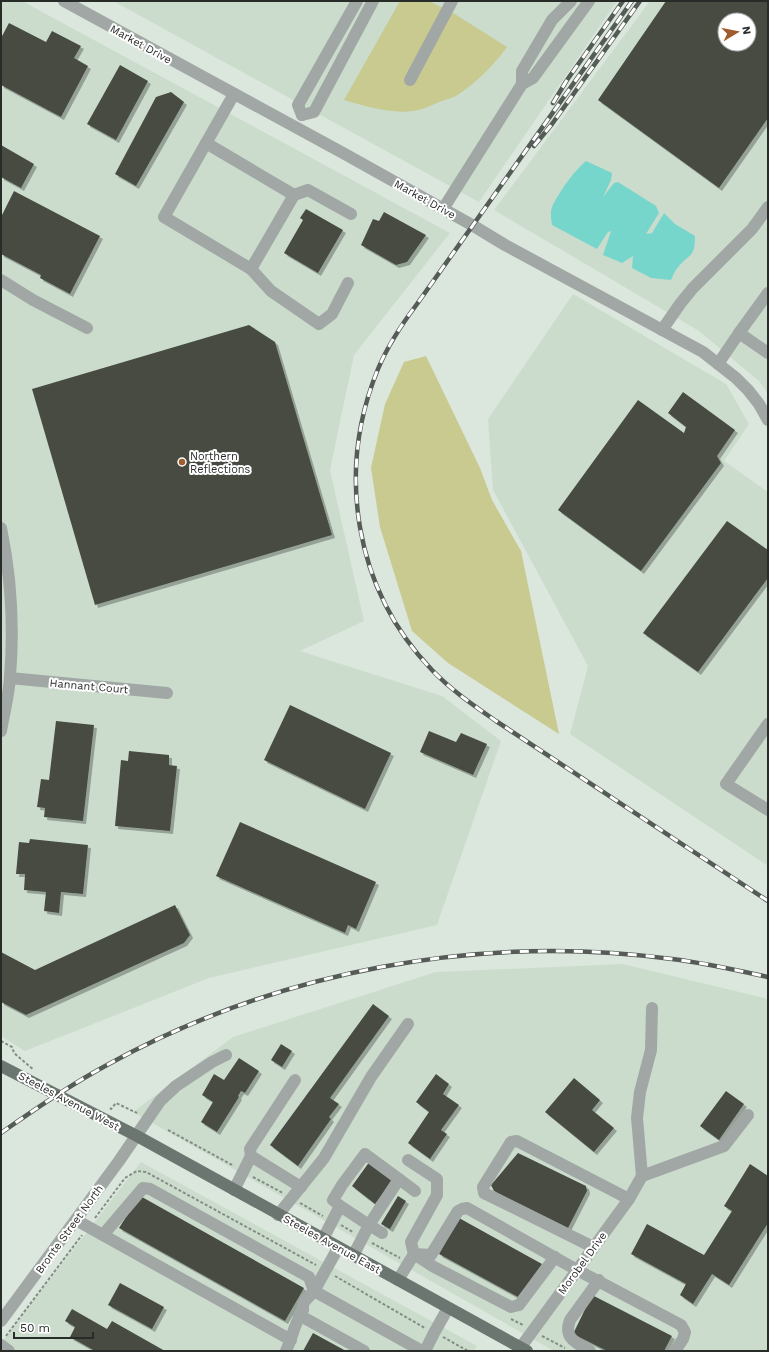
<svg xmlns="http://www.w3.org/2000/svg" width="769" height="1352" viewBox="0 0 769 1352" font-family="'Work Sans',sans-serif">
	<defs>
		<filter id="shadow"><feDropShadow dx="3" dy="3" stdDeviation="0" flood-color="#0004"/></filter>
	</defs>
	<rect width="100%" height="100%" fill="#dbe7dc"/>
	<!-- built -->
	<g fill="#cbdccd" fill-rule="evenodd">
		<polygon points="1,1 22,1 450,233 354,355 330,470 364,621 300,651 442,696 501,741 437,925 209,978 25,1051 1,1036"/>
		<polygon points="113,1 617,1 479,202"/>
		<path d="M650 1H768V394L759 381 699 331 494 210ZM725 20H749V44H725Z"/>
		<polygon points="573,294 726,384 749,424 724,461 768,492 768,866 570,734 588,666 493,490 488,419"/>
		<polygon points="623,964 768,999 768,1351 554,1351 133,1112 233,1037 436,972"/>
		<polygon points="141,1162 477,1346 473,1351 1,1351 1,1343"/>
	</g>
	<!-- green -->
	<g fill="#c8ca8f">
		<path d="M400 1H429L453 13 507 47C494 65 477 82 459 94 453 98 445 100 439 102 430 106 422 110 413 111 390 114 365 106 344 100Z"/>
		<polygon points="426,356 480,468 492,500 521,551 559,734 448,663 412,631 380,527 371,468 385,404 404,362"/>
	</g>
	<!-- water -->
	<path fill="#77d6cc" d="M586 161 612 173 611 180 603 197 614 183 618 182 656 206 659 213 646 234 652 233 664 213 675 224 695 236C695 258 690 253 679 266 675 270 673 276 671 280L651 278 632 268 633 256 622 263 603 255 611 231 608 232 597 249 552 225C551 219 550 213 552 207 559 192 574 171 586 161Z"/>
	<!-- building -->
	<g fill="#474c42" fill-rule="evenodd" filter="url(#shadow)">
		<path d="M666 1H768V118L719 188 598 100ZM725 20H749V44H725Z"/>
		<polygon points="9,23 46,42 52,31 81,46 74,58 88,66 61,117 1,85 1,38"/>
		<polygon points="120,65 148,81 116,140 87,124"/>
		<polygon points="171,92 184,102 136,186 115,174 156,97"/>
		<polygon points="1,145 34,164 21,188 1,177"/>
		<polygon points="14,191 100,236 70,294 40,278 41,275 1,254 1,217"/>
		<polygon points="306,209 343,230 318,273 284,253 303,220 300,218"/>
		<polygon points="384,212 426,235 407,262 396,265 361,245 373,219 379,221"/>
		<polygon points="249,325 275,342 332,535 95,605 32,389"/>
		<polygon points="683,392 735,430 717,456 721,463 641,571 558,510 638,400 684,433 686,427 668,413"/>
		<polygon points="727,521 768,550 768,578 698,672 643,633"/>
		<polygon points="290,705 391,753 365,809 264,760"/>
		<polygon points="56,721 94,725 83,821 44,817 45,808 37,807 41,779 49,780"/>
		<polygon points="429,731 456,742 461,733 487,744 473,775 420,752"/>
		<polygon points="129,751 169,755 169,765 177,766 170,831 115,826 121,760 128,761"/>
		<polygon points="240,822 376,882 356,929 348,925 345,933 216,876"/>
		<polygon points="30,839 88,845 83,894 61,892 59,913 44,911 46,892 24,890 25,874 16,874 19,842 29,843"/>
		<polygon points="175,905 190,935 184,943 26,1015 1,1002 1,952 35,970"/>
		<polygon points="373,1004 389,1016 330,1098 339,1104 329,1117 331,1119 298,1166 270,1145"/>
		<polygon points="281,1044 292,1051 282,1067 271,1060"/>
		<polygon points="239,1058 259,1071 245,1093 241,1091 238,1096 239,1097 217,1132 201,1122 213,1102 202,1095 214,1074 224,1080"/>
		<polygon points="436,1074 449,1084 443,1094 459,1105 441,1130 447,1134 430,1159 408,1143 429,1112 416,1102"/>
		<polygon points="574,1078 600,1100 592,1110 614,1128 594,1152 545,1112"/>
		<polygon points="726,1091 744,1104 719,1140 700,1126"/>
		<polygon points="518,1153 586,1186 587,1191 568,1228 494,1191 491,1185"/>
		<polygon points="370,1161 394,1178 375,1204 352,1186"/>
		<polygon points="750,1164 768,1176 768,1223 729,1285 712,1274 693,1304 680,1295 686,1284 631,1254 647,1224 704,1255 732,1211 724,1206"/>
		<polygon points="398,1196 406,1201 390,1229 381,1224"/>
		<polygon points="142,1197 304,1288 285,1321 119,1228 135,1203"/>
		<polygon points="459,1218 542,1264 518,1297 439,1254"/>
		<polygon points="120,1283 164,1307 152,1329 108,1305"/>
		<polygon points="592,1295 672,1336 664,1351 607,1351 573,1334"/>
		<polygon points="72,1309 107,1329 112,1321 165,1351 95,1351 70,1337 75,1327 65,1321"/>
		<polygon points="313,1333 346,1351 303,1351"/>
	</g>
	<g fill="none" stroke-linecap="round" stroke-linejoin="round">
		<!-- path -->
		<g stroke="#848c85" stroke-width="2" stroke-dasharray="3 2" stroke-linecap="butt">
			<polyline points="1,1041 12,1047 14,1053 34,1070"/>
			<polyline points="110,1108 111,1109 116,1103 137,1113"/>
			<polyline points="168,1130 234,1166"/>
			<polyline points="253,1177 283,1193"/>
			<polyline points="300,1203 323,1216"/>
			<polyline points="95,1218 125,1178 137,1171 146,1172 316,1265"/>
			<polyline points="341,1225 353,1232"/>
			<polyline points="372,1243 400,1258"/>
			<polyline points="335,1276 425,1328"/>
			<polyline points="511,1319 523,1325"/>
			<polyline points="6,1336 82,1235"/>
			<polyline points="542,1336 565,1348"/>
			<polyline points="443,1337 468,1351"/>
		</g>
		<!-- minor -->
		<g stroke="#a1a7a5" stroke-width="12">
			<polyline points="64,1 343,153 472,225 505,245 703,352 736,378 748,390 759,404 768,420"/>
			<polyline points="410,80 452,1"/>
			<polyline points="522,84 522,71 552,20 571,1"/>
			<polyline points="234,94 164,217 251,269 271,291 319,324 332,314 348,283"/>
			<polyline points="302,115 314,112 373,1"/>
			<polyline points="302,115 298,105 357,1"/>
			<polyline points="206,143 294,195 251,269"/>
			<polyline points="294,195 308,190 351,214"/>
			<polyline points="443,209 522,84 533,78 589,1"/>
			<polyline points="1,280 33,300 87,328"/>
			<polyline points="662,330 680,304 693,288 752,229 768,207"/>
			<polyline points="739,333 768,353"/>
			<polyline points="718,364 739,333 768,293"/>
			<path d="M1 528C11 576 14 628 10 677 9 695 4 713 1 731"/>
			<polyline points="10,678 167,693"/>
			<polyline points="768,724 726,784 768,810"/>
			<polyline points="295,1080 250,1149 251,1156 301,1187"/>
			<polyline points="642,1176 637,1118 640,1092 651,1050 652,1008"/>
			<polyline points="642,1176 724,1146 748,1115"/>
			<polyline points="399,1179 415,1191"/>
			<polyline points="234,1190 251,1156"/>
			<polyline points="340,1206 333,1200 342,1185 365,1154 399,1179 369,1225 382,1233"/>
			<polyline points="278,1215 324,1158 371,1077 408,1024"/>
			<polyline points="76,1220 291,1340"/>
			<polyline points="103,1235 143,1188 150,1189 309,1277 314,1291 422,1351"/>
			<polyline points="323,1239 340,1206 369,1225 353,1256"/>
			<polyline points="593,1247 484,1193 483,1187 511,1142 517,1141 629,1199"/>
			<polyline points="414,1254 431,1255 458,1211 462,1209 467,1208 577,1270 681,1325 685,1332 683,1339 675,1351"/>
			<polyline points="414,1254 434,1267 511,1307 519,1305 555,1257"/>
			<polyline points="398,1280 414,1254 411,1242 437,1195 437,1179 408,1160"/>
			<path d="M303 1309C302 1300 309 1298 314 1291L338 1248"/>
			<polyline points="299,1315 364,1351"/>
			<polyline points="1,1321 119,1161 160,1101 176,1086 212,1062 226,1055"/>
			<polyline points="1,1345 9,1351"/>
			<path d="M286 1351C292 1338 295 1322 303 1310"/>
			<polyline points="425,1351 434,1333 448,1308"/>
			<polyline points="518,1351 629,1199 642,1176"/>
			<path d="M590 1351C576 1343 563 1338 570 1320L599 1280"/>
		</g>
		<!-- major -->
		<polyline stroke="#6b7671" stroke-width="12" points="1,1066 137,1136 527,1351"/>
		<defs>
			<g id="rail">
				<path d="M632 1 417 304C402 324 388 345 378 369 336 471 354 589 432 670 451 690 473 705 496 721L768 901"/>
				<polyline points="553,103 567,80 623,1"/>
				<polyline points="534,146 552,124 640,1"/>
				<path d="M1 1133C35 1109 70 1085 107 1065 277 971 480 933 672 959 705 963 736 970 768 977"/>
			</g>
		</defs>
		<!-- rail casing -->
		<use href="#rail" stroke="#555b56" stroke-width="4.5"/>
		<!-- rail -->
		<use href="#rail" stroke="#fff" stroke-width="3" stroke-dasharray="9" stroke-linecap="butt"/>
	</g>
	<!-- markers -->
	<circle fill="#a15c2f" stroke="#fff" stroke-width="1.5" cx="182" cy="462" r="4"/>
	<g text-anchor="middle" stroke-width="4" stroke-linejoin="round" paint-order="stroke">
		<!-- street labels -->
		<g font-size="11" fill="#282c29" stroke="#fff">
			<text transform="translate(141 44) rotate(29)" y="4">Market Drive</text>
			<text transform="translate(425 199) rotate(29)" y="4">Market Drive</text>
			<text transform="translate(89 686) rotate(5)" y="4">Hannant Court</text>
			<text transform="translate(69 1101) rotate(28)" y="4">Steeles Avenue West</text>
			<text transform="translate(69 1229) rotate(-54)" y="4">Bronte Street North</text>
			<text transform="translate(332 1244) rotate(29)" y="4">Steeles Avenue East</text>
			<text transform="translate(582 1263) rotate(-54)" y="4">Morobel Drive</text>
		</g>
		<!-- poi labels -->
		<g font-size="11" fill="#282c29" stroke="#fff" text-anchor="start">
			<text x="190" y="460">Northern<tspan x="190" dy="13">Reflections</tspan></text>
		</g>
	</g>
	<!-- border -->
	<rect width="769" height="1352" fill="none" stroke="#282c29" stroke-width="4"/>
	<!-- north arrow -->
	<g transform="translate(737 32) rotate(80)"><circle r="19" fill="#ffffff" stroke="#a9aba9"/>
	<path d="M0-3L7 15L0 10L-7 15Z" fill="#a15c2f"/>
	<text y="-6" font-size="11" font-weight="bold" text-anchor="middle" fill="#282c29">N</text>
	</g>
	<!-- scale -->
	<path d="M14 1332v6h79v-6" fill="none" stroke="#282c29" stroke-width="2"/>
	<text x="20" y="1332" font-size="12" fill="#282c29" stroke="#ffffff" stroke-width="3" paint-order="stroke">50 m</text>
</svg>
